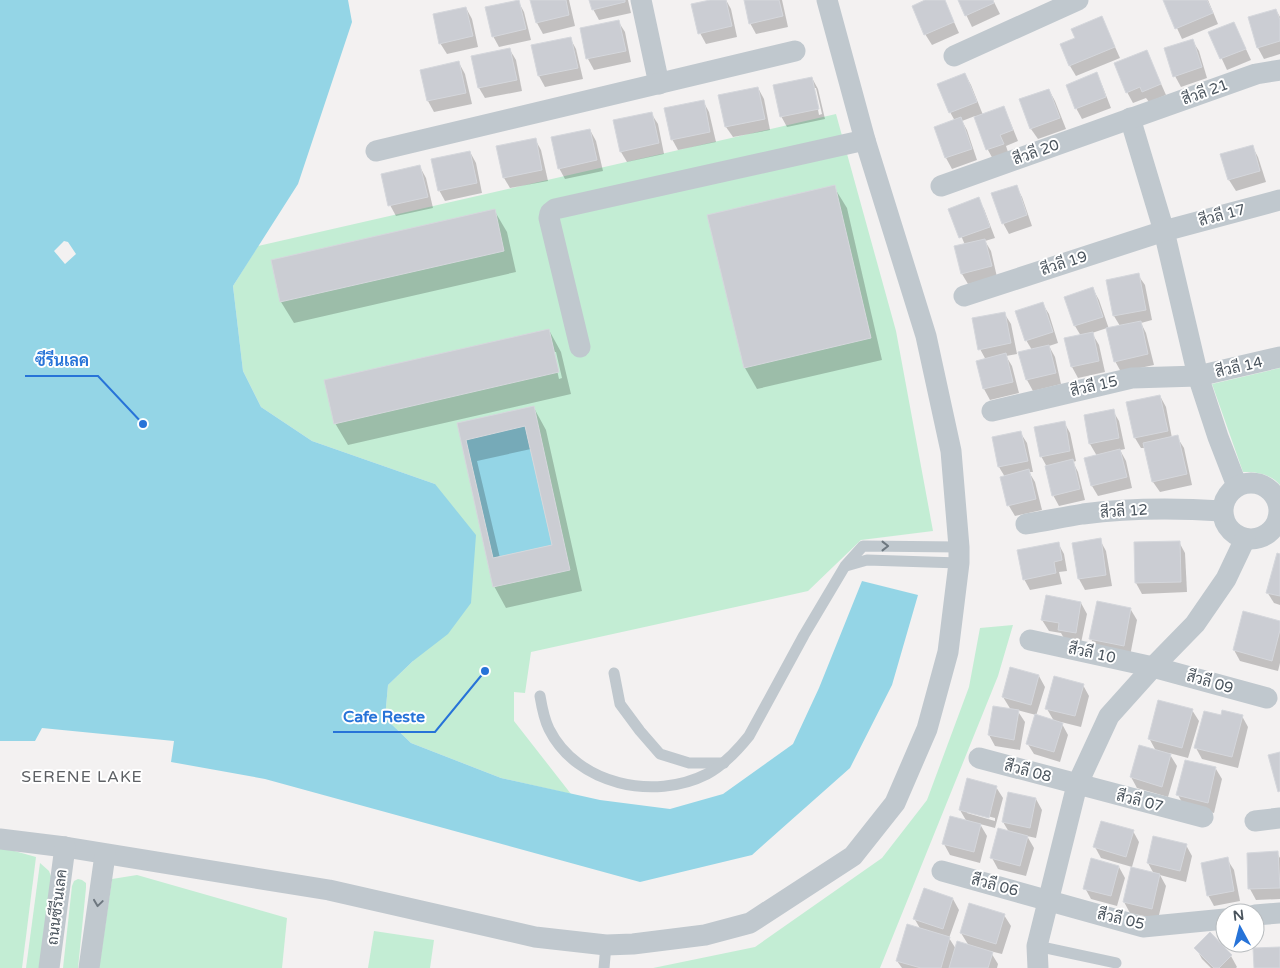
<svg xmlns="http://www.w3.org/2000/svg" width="1280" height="968" viewBox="0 0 1280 968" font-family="'Varela Round',Sarabun,sans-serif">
	<rect width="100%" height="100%" fill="#f3f1f1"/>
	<!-- green -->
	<g fill="#c3edd4">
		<polygon points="836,114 896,331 933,531 861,540 808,591 531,652 525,693 514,692 514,721 571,794 501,778 411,743 385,718 388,685 413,661 435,484 312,441 261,407 243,371 233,286 258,246"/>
		<path d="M1280 368V485C1270 474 1258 472 1243 472L1212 384Z"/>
		<polygon points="1013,625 998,676 880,968 653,968 755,947 882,858 927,800 969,687 980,628"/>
		<polygon points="0,847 36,857 22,968 0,968"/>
		<polygon points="40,863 49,871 52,879 43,968 26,968"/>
		<polygon points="137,875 287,918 282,968 99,968 112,879"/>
		<polygon points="78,879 82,880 86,883 86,888 78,968 63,968 72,886 74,881"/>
		<polygon points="374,931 434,940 430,968 368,968"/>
	</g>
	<!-- water -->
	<g fill="#94d5e6" fill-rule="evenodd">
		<path d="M0 0H348L352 22 298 184 233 286 243 371 261 407 312 441 435 484 476 535 471 603 448 634 413 661 388 685 385 718 411 743 501 778 600 800 670 809 723 794 793 744 819 688 862 581 918 595 892 685 850 768 752 855 640 882 265 779 171 762 174 741 42 728 35 741H0ZM64 241 68 242 76 254 65 264 54 251Z"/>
		<polygon points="525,426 552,545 493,558 466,440"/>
	</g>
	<!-- shadow -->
	<g fill="#0003" fill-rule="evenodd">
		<polygon points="532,0 569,0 575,26 543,34 537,23"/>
		<polygon points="591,0 628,0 631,13 599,20 593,9"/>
		<polygon points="716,0 726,0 731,9 737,37 706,44 700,33"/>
		<polygon points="745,0 782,0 788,27 756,34 750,23"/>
		<polygon points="928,0 944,0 959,33 932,45 925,34"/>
		<polygon points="959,0 993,0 1000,14 972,27"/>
		<polygon points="1164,0 1208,0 1218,24 1182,39"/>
		<polygon points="518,1 524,12 531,40 499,47 493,36"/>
		<polygon points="466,8 472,19 478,47 447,54 440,43"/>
		<polygon points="1276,10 1280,17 1280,54 1264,59 1258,48 1249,18"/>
		<polygon points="1102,18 1120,58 1076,76 1070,66"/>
		<polygon points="618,21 625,32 631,62 594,70 588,59 581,29"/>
		<polygon points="1234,23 1251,60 1227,70 1210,33"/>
		<polygon points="570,38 576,49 583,79 545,87 539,76 533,46"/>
		<polygon points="1192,40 1199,51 1207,78 1181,87 1175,76"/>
		<polygon points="510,50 516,60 522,91 485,98 479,88"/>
		<polygon points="1147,52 1166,95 1149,102 1146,98 1133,103 1127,92"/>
		<polygon points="459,63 465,74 472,104 434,112 428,101 422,71"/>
		<polygon points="965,74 971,85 983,115 1003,108 1009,119 1018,141 1006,146 1009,155 994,161 988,150 975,116 962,121 967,130 977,160 952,169 946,158 936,127 955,121 950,112"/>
		<polygon points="1096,74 1102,85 1111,108 1082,119 1076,108"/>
		<path d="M812 78 818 89 825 119 787 127 781 116ZM814 88H816L822 114 819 115Z"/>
		<polygon points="758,88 764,99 770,130 733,137 726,127"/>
		<polygon points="1049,90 1055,101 1066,129 1038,139 1031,129 1021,100"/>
		<polygon points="703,101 709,112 716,142 678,150 672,139"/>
		<polygon points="651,113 658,124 664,154 627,162 621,152"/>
		<polygon points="590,130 596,141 603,171 565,179 559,168"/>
		<polygon points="535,139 541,150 548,181 510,188 504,178"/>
		<polygon points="1252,146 1258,157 1266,182 1236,191 1229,180 1222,155"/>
		<polygon points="470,152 476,163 482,193 445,201 439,190"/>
		<polygon points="420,167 426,178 433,208 396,216 390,205"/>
		<polygon points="1016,186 1022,197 1032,226 1009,234 1003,223"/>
		<polygon points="834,187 847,208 882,360 757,389 745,368"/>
		<polygon points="978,199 984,209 995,238 985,241 991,251 997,277 968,284 962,274 965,245 950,209"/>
		<polygon points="494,210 507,232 516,272 294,323 281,302"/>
		<polygon points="1138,275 1145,285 1152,320 1141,323 1146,333 1154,365 1121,372 1115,361 1107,328 1092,333 1099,345 1105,372 1078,378 1072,367 1081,336 1075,326 1093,289 1099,300 1109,329 1120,326 1114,316"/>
		<polygon points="1042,303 1049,314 1058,343 1049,346 1055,357 1061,384 1033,391 1027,380 1032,350 1026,340"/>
		<polygon points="1004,313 1011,324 1017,354 1006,356 1012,366 1019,393 990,400 984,389 977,362 986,360 980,349"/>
		<path d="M549 330 561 352 571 394 348 445 335 423ZM553 352H556L562 378 559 379Z"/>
		<polygon points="1160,396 1166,407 1172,438 1177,437 1184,448 1192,485 1160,492 1153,482 1145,448 1141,448 1135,438"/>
		<path d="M534 408 546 430 582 591 506 608 494 586 458 424ZM531 449 554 546 500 558 477 461Z"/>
		<polygon points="1113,411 1119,421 1125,449 1120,450 1126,461 1132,488 1098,496 1092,486 1097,456 1090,444 1085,416"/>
		<polygon points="1064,422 1070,433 1076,461 1073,462 1078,472 1085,500 1059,506 1053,495 1047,467 1041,456"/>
		<polygon points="1020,432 1027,443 1033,472 1029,472 1035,482 1042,510 1015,516 1009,506 1005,477 999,467"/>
		<polygon points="1100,540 1106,551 1112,586 1085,590 1079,579 1074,544"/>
		<polygon points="1179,542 1185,553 1187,592 1142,594 1136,583"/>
		<polygon points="1058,543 1064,554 1067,571 1059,572 1062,584 1030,590 1024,579"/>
		<polygon points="1280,556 1280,605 1274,603 1267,592"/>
		<polygon points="1081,603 1087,614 1081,643 1065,640 1061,633 1049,631 1042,620"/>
		<polygon points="1131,610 1137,620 1130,656 1097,650 1091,639"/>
		<polygon points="1280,622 1280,663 1278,671 1240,661 1234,650"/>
		<polygon points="1039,676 1045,687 1036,716 1054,721 1047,709 1083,685 1089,696 1081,727 1061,722 1068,735 1060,762 1034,754 1027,743 1036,715 1017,710 1025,722 1020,750 995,746 989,735 1011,710 1003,697"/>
		<polygon points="1192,710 1199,721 1188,758 1169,753 1177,766 1168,797 1137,788 1131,777 1156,751 1149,738"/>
		<polygon points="1242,716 1248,727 1238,768 1202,759 1196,748 1221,717"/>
		<polygon points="1216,769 1222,779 1214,813 1184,806 1178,795"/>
		<path d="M996 787 1003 798 995 828 980 824 987 836 980 863 950 855 944 844 967 822 960 810ZM967 811 995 818V821L967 813Z"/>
		<polygon points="1036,799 1042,810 1036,838 1027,836 1034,848 1026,876 998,869 992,858 1009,832 1003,822"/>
		<polygon points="1133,831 1139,842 1132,867 1101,858 1095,847"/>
		<polygon points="1186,845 1192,856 1186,882 1160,875 1166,886 1158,919 1130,913 1124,902 1154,874 1148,863"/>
		<polygon points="1277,853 1280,858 1280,899 1256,900 1250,889 1248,854"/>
		<polygon points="1227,859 1234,870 1240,901 1214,906 1208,895"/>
		<polygon points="1119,867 1125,878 1117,906 1091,899 1085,888"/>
		<polygon points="924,890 953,899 959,910 949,938 956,949 969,946 961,933 1004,915 1011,926 1002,954 990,951 998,964 997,968 902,968 897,961 921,930 914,918"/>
		<polygon points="1210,934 1231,956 1237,967 1236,968 1211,968 1202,959 1196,948"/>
	</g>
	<!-- building -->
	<g fill="#cbcdd3" stroke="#d5d7dc" fill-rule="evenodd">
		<polygon points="519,0 526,29 492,37 485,7"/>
		<polygon points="530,0 566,0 569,15 536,23"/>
		<polygon points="589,0 625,0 625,2 592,10"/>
		<polygon points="710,0 726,0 732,26 698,34 691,4"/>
		<polygon points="744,0 779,0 783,16 749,24"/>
		<polygon points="925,0 945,0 954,22 924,35 912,6"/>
		<polygon points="958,0 993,0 994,3 965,16"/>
		<polygon points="1163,0 1207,0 1213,13 1175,29"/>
		<polygon points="466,7 473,36 439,44 433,14"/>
		<polygon points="1276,9 1280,20 1280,41 1257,48 1248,17"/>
		<polygon points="1102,16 1115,47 1069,66 1060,44 1075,38 1071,29"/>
		<polygon points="619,20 626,51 586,59 580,28"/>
		<polygon points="1234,22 1246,49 1220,59 1208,32"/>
		<polygon points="571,37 578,68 538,76 531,45"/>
		<polygon points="1193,39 1202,67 1173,77 1164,48"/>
		<polygon points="510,48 517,80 478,88 471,56"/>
		<polygon points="1147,50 1161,84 1142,92 1140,87 1126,93 1114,63"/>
		<polygon points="459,61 466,93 427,101 420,70"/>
		<polygon points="1097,72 1106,97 1075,109 1066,85"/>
		<polygon points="965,73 977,102 949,113 937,84"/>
		<polygon points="812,77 819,109 780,117 773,85"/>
		<polygon points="758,87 765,119 725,127 718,95"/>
		<polygon points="1049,89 1060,118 1030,129 1019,99"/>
		<polygon points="704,100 710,132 671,140 664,108"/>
		<polygon points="1004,106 1013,130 1000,135 1004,144 986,150 974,117"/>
		<polygon points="652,112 659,143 620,152 613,120"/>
		<polygon points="961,117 972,149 945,158 934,127"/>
		<polygon points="590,129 597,160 558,169 551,137"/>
		<polygon points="536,138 542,170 503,178 496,146"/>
		<polygon points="1253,145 1260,171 1228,180 1220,154"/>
		<polygon points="470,151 477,183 438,191 431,159"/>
		<polygon points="420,165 428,197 388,206 381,174"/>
		<polygon points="835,185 871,338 744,368 707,215"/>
		<polygon points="1017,185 1027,215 1002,224 991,193"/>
		<polygon points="979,197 990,227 959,238 948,209"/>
		<polygon points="495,209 504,251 280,302 271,260"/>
		<polygon points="985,239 992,266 961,274 954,246"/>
		<polygon points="1139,273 1146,310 1113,316 1106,280"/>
		<polygon points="1093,287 1103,317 1074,326 1064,297"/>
		<polygon points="1043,302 1053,332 1025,341 1015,311"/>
		<polygon points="1005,312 1011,343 978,350 972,318"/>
		<polygon points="1141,321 1148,354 1114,362 1106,328"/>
		<polygon points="549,329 559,372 334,424 324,380"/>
		<polygon points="1093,332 1099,361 1071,367 1064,338"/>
		<polygon points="1049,345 1056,373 1026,380 1018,352"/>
		<polygon points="1006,353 1013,382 983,389 976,361"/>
		<polygon points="1160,395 1168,431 1134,438 1126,402"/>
		<path d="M534 406 570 570 493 587 457 423ZM525 426 552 545 493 558 466 440Z"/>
		<polygon points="1114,409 1119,438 1089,444 1084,415"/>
		<polygon points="1065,421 1070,451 1040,457 1034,427"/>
		<polygon points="1021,431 1028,461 998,467 992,437"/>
		<polygon points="1178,435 1187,474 1152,482 1143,443"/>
		<polygon points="1120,449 1127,477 1091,486 1084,458"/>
		<polygon points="1073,459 1080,489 1052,496 1045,466"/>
		<polygon points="1029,469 1036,499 1007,506 1000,477"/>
		<polygon points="1101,538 1106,575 1078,579 1072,543"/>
		<polygon points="1180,541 1181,582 1135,583 1134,542"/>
		<polygon points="1059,542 1062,560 1054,562 1056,573 1023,580 1017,550"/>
		<polygon points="1277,553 1280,554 1280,596 1266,593"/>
		<polygon points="1046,595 1081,602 1076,633 1058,630 1059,623 1041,620"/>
		<polygon points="1097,601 1131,608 1124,646 1089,639"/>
		<polygon points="1243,611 1280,621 1280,630 1272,661 1233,650"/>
		<polygon points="1010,667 1039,675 1031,705 1002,697"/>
		<polygon points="1054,676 1084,684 1075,716 1045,709"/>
		<polygon points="1158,700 1193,709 1182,748 1148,739"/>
		<polygon points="993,706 1019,710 1014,740 988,735"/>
		<polygon points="1222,710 1243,715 1232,757 1194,748 1204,711 1221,715"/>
		<polygon points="1035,714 1063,723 1054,752 1026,744"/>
		<polygon points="1139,745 1171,754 1162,787 1130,777"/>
		<polygon points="1280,752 1280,791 1278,792 1268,755"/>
		<polygon points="1185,760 1216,767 1208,803 1176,795"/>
		<polygon points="967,778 997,786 989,818 959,810"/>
		<polygon points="1008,792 1036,798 1030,828 1002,822"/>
		<polygon points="950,816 981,824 974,852 942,844"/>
		<polygon points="1101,821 1134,830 1126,857 1093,847"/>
		<polygon points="998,828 1028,836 1020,866 990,858"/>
		<polygon points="1153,836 1187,844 1180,871 1147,863"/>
		<polygon points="1278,851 1280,888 1248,889 1247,853"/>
		<polygon points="1228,857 1234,891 1207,896 1201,863"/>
		<polygon points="1091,858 1119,866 1111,896 1083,889"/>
		<polygon points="1131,867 1160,874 1152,909 1123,902"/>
		<polygon points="924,888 953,898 943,929 913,919"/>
		<polygon points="969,903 1005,914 996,944 960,933"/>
		<polygon points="907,924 950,937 941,968 921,968 896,961"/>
		<polygon points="1210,932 1232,955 1219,968 1214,968 1194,948"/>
		<polygon points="957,941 993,952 988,968 949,968"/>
		<polygon points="1280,947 1280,968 1254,968 1253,948"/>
	</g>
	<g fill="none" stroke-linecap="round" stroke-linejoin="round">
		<!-- lane -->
		<g stroke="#c0c8ce" stroke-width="11">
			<polyline points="846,566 867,560 959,563"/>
			<polyline points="614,673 620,704 640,731 660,754 689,763 724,763"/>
			<path d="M540 696C542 708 544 719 549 729 577 785 654 801 707 774 724 765 737 751 749 736L804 635 845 566 863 546 959 547"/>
			<polyline points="1037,946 1116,963"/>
			<polyline points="604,968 606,945"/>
		</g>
		<!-- street -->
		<g stroke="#c0c8ce" stroke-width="21">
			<polyline points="641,0 659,84"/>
			<polyline points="954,56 1078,0"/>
			<polyline points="1130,118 1164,231 1198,376 1218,437 1237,486"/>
			<polyline points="376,151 795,51"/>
			<polyline points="941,186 1256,74 1280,70"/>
			<polyline points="964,296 1164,231 1280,200"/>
			<polyline points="580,347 549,218 550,213 555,209 865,140"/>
			<polyline points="992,411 1132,378 1198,376 1280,357"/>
			<circle cx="1251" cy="511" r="28"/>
			<path d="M1026 524C1045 521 1064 517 1083 514 1129 508 1176 508 1222 511"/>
			<polyline points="1030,640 1153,667 1267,698"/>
			<polyline points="979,758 1203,817"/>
			<polyline points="1255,821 1280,818"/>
			<polyline points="0,839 65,847 329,890 535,937 606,945 633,944 705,935 750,923 853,856 895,803 927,729 948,652 959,563 959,547 951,451 926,336 865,140 827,0"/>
			<polyline points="942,871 1143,927 1225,919"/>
			<polyline points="1255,915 1280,913"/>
			<polyline points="49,968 65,847"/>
			<polyline points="89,968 105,855"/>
			<polyline points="1038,968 1037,946 1077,785 1109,716 1153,667 1195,624 1226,579 1245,539"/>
		</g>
	</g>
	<!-- one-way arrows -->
	<defs><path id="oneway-chevron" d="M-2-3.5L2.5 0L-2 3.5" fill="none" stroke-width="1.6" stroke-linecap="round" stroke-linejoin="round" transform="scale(1.25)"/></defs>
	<g stroke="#6d777f">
		<use href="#oneway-chevron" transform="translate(885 546)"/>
		<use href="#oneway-chevron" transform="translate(98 903) rotate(98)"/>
	</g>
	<g text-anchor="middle" stroke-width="4" stroke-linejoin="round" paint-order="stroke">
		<!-- street labels -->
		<g font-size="15" fill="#4a545d" stroke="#fff">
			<text transform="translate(1205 92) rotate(-20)" y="5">สีวลี 21</text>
			<text transform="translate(1036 152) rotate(-20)" y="5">สีวลี 20</text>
			<text transform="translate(1222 215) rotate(-15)" y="5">สีวลี 17</text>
			<text transform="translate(1064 263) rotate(-18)" y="5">สีวลี 19</text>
			<text transform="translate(1239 367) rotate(-13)" y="5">สีวลี 14</text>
			<text transform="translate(1094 386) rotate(-13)" y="5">สีวลี 15</text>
			<text transform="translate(1124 511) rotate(-4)" y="5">สีวลี 12</text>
			<text transform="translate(1092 653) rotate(12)" y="5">สีวลี 10</text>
			<text transform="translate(1210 682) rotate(16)" y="5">สีวลี 09</text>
			<text transform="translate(1028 771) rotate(15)" y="5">สีวลี 08</text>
			<text transform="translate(1140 801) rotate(14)" y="5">สีวลี 07</text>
			<text transform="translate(995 885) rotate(15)" y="5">สีวลี 06</text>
			<text transform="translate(57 907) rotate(-83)" y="5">ถนนซีรีนเลค</text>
			<text transform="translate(1121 919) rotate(13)" y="5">สีวลี 05</text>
		</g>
		<!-- neighbourhood labels -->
		<g font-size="16" letter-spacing="1" fill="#5e6165" stroke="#fff">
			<text x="82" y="782">SERENE LAKE</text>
		</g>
	</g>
	<!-- callouts -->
	<path fill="none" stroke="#2773d8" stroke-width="2" d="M143 424L98 376H25M485 671L435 732H333"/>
	<g fill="#2773d8" stroke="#fff" stroke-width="2">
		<circle cx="143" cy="424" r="5"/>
		<circle cx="485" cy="671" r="5"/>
	</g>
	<g font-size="16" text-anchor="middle" font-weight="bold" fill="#2773d8" stroke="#fff" stroke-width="4" stroke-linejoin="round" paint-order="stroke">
		<text x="62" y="366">ซีรีนเลค</text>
		<text x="384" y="722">Cafe Reste</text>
	</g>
	<!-- north arrow -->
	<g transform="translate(1240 928) rotate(353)"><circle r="24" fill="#ffffff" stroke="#b7bbbe"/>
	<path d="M0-4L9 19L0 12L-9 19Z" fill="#2773d8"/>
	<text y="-8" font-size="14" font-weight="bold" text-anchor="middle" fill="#4a545d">N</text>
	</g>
</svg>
